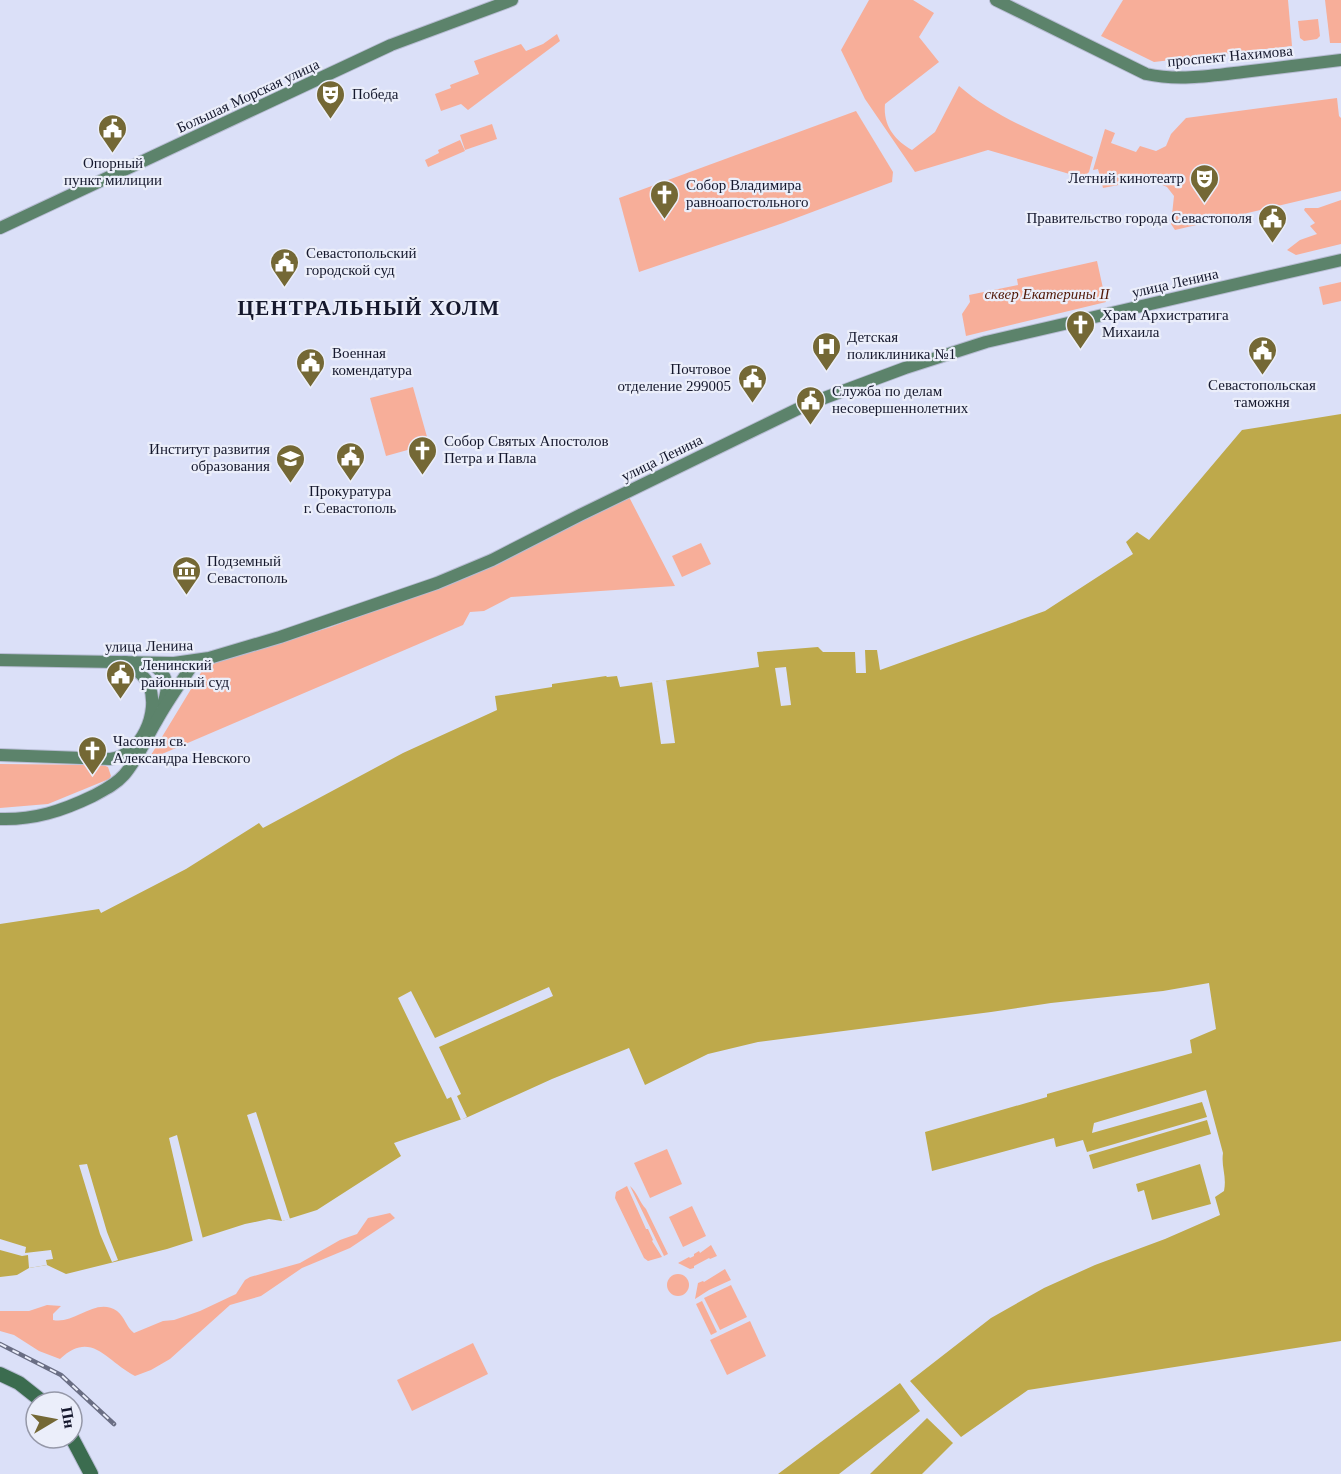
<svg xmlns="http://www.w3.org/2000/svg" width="1341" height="1474" viewBox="0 0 1341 1474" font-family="Georgia,serif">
	<rect width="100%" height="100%" fill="#dbe0f8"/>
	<!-- green -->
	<g fill="#f7ae99">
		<path d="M869 0H913L934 13 919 37 939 62 885 104C883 125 894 140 912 150L935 132 959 86C997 119 1047 137 1093 157L1089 172 1083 178 988 150 915 172 865 99 841 50Z"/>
		<polygon points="1123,0 1288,0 1292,46 1154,62 1101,36"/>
		<polygon points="1325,0 1341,0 1341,43 1330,43"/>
		<polygon points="1318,19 1320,36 1317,39 1304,41 1300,38 1298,21"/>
		<polygon points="557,34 560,41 468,110 461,104 441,111 435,94 451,88 450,85 479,74 474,61 521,44 526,51 543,44"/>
		<polygon points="1337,98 1339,116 1341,118 1341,191 1175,230 1171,224 1174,196 1167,187 1149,179 1103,188 1098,169 1093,170 1105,129 1115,133 1111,143 1136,152 1140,146 1156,151 1166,146 1171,134 1186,118"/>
		<polygon points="856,111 893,172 892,182 783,223 639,272 619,198"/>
		<polygon points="492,124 497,139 465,150 460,135"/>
		<polygon points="460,140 465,151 428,167 425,160 439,153 438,150"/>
		<polygon points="1341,200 1341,244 1296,255 1287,250 1300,240 1317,234 1310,226 1315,223 1304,210 1305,208 1318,208"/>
		<polygon points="1097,261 1106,302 966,336 962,314 970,302 969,295 1018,285 1017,279"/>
		<polygon points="1341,282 1341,301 1323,305 1319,287"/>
		<polygon points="413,387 429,444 386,456 370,398"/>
		<polygon points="628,495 675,586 511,597 484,611 470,612 463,625 148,760 205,666 331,627 497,565"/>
		<polygon points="701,543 711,564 682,577 672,556"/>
		<polygon points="0,764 103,765 108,767 111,776 109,779 48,804 0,808"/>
		<polygon points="667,1149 682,1184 650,1198 634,1163"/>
		<polygon points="627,1186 646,1229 648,1229 653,1240 652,1241 662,1257 648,1261 644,1258 615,1198 616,1192"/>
		<path d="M630 1186C637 1192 640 1203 646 1209L668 1254 664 1256Z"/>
		<polygon points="692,1206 706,1236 683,1247 669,1217"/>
		<path d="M390 1213 395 1218 350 1248 302 1268 261 1296 230 1305 170 1359 151 1370 135 1376C107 1362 92 1329 60 1359L39 1351 14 1335 0 1331V1311H29L47 1305 61 1306 53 1314V1320C74 1325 96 1296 117 1311 125 1317 126 1327 134 1333L163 1321 174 1320 200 1311 236 1294 245 1280 250 1277 300 1263 340 1240 357 1234 368 1218Z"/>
		<polygon points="711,1245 717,1256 710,1259 709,1258 694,1266 694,1268 690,1269 678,1263 689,1257 690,1258 694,1256 694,1254 699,1251 700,1253"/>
		<polygon points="725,1269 731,1280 709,1290 695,1299 698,1283 703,1281 704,1282"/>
		<circle cx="678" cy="1285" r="11"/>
		<polygon points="731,1285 747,1317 720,1330 704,1298"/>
		<polygon points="702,1301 717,1332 711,1335 696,1304"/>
		<polygon points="750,1321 766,1356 727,1375 710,1340"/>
		<polygon points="473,1343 488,1374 412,1411 397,1380"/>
	</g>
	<!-- water -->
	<g fill="#bea94b">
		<path d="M1341 414V1341L1028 1390 961 1437 910 1381 991 1318 1044 1288 1095 1265 1165 1239 1220 1215 1215 1197 1224 1191C1227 1176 1221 1167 1223 1153L1206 1090 1094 1123 1092 1133 1202 1102 1207 1117 1087 1152 1083 1140 1056 1147 1054 1138 932 1171 925 1132 1047 1097V1094L1192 1053 1190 1040 1216 1029 1209 983 1163 991 1051 1003 991 1012 758 1042 708 1054 645 1085 629 1048 552 1079 468 1117 394 1143 401 1156 317 1210 282 1221 269 1219 245 1224 167 1249 66 1274 47 1265 29 1268 17 1275 0 1277V924L99 909 101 913 186 869 259 823 263 828 403 753 497 710 495 696 552 687V684L606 676 607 677 617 676 620 687 759 667 757 652 818 647 823 652H855L856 673H866L865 650H877L880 670 1045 611 1133 554 1126 542 1137 532 1149 540 1242 430Z"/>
		<polygon points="1207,1120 1211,1134 1093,1169 1089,1155"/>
		<polygon points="1200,1164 1211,1204 1152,1220 1144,1190 1138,1192 1136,1184"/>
		<polygon points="900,1383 920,1411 839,1474 778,1474"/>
		<polygon points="927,1418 953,1443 922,1474 870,1474"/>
	</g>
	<!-- pier -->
	<g fill="#dbe0f8">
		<polygon points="786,667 791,705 781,706 775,668"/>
		<polygon points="666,680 675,743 661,744 652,682"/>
		<polygon points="549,987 553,996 439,1047 461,1094 457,1096 467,1117 461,1120 451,1097 447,1099 398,998 411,991 435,1038"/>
		<polygon points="256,1112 290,1219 282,1221 247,1115"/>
		<polygon points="177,1135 203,1239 193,1242 169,1138"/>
		<polygon points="87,1164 107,1232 118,1260 112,1262 100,1234 79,1165"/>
		<polygon points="0,1239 26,1247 25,1253 51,1250 53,1259 46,1260 47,1265 29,1268 28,1255 22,1256 0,1250"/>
	</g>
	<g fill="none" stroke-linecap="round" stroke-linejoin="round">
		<defs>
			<g id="secondary">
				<path d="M996 0 1146 74C1178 81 1210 76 1243 72 1276 68 1308 64 1341 60"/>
				<polyline points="0,228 391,45 512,0"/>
				<polyline points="0,660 174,663 209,658 280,637 437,583 492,560 580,515 808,404 905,368 986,342 1341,260"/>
				<path d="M151 663C168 675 170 685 163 704"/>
				<path d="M0 755 110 759C141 756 160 712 149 685 144 674 134 669 125 662"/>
				<path d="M0 819C34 820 62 811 93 796 104 790 115 785 124 775 138 759 146 738 157 720 168 700 182 681 195 661"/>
			</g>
			<g id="primary">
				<polyline points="0,1374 19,1383 43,1402"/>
				<polyline points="72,1438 91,1474"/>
			</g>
		</defs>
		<!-- secondary casing -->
		<use href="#secondary" stroke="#b7bcd3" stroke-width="14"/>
		<!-- primary casing -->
		<use href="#primary" stroke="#b7bcd3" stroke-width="16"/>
		<!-- secondary -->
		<use href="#secondary" stroke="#5c836b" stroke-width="12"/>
		<!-- primary -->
		<use href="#primary" stroke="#3b6c4f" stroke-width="14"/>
		<defs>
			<polyline id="rail" points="0,1344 61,1375 114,1424"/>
		</defs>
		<!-- rail casing -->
		<use href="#rail" stroke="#6a6e84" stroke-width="4.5"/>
		<!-- rail -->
		<use href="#rail" stroke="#ebeefa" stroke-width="2" stroke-dasharray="7" stroke-linecap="butt"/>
	</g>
	<!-- icons -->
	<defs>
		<symbol id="theatre-pin" viewBox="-11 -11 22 30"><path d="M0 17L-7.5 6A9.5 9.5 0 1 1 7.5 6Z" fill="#746835" stroke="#ebeefa"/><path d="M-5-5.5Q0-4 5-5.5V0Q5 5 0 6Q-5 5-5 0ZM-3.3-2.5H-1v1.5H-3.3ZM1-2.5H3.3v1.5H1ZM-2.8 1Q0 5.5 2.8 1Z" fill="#fff"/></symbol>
		<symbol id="civic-pin" viewBox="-11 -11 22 30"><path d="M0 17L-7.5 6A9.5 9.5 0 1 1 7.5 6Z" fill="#746835" stroke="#ebeefa"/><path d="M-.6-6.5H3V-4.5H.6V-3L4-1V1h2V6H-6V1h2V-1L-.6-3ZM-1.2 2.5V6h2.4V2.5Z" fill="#fff"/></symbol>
		<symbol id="church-pin" viewBox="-11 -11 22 30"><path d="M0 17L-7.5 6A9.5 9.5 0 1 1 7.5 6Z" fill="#746835" stroke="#ebeefa"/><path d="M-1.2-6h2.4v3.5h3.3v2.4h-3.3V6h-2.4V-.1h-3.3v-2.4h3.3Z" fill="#fff"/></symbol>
		<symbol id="hospital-pin" viewBox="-11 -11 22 30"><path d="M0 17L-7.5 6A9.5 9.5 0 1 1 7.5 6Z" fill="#746835" stroke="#ebeefa"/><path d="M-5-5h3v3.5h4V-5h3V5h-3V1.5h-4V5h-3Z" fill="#fff"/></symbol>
		<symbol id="university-pin" viewBox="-11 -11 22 30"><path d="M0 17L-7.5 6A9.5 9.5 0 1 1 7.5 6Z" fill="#746835" stroke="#ebeefa"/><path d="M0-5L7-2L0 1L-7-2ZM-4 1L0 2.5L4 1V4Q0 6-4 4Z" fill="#fff"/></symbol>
		<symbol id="museum-pin" viewBox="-11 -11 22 30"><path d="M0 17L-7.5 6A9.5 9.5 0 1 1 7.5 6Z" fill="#746835" stroke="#ebeefa"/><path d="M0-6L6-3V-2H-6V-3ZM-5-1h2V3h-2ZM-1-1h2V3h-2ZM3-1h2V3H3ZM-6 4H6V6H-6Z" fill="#fff"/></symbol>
	</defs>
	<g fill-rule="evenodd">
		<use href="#theatre-pin" x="314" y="78" width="33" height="45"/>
		<use href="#civic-pin" x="96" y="112" width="33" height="45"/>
		<use href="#theatre-pin" x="1188" y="162" width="33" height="45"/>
		<use href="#church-pin" x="648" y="178" width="33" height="45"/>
		<use href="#civic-pin" x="1256" y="202" width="33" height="45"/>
		<use href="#civic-pin" x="268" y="246" width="33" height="45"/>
		<use href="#church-pin" x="1064" y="308" width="33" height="45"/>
		<use href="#hospital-pin" x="810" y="330" width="33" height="45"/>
		<use href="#civic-pin" x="1246" y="334" width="33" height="45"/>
		<use href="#civic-pin" x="294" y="346" width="33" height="45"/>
		<use href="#civic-pin" x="736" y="362" width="33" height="45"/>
		<use href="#civic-pin" x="794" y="384" width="33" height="45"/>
		<use href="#church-pin" x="406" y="434" width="33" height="45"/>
		<use href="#civic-pin" x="334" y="440" width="33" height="45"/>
		<use href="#university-pin" x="274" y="442" width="33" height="45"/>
		<use href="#museum-pin" x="170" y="554" width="33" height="45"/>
		<use href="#civic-pin" x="104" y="658" width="33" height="45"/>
		<use href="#church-pin" x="76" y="734" width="33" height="45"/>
	</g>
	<g text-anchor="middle" stroke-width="4.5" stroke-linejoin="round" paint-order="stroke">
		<!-- street labels -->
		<g font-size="15" fill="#15182d" stroke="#ebeefa">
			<text transform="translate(1230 56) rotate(-5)" y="5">проспект Нахимова</text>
			<text transform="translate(248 96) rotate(-25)" y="5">Большая Морская улица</text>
			<text transform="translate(1175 283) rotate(-13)" y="5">улица Ленина</text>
			<text transform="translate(662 458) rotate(-26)" y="5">улица Ленина</text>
			<text transform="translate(149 646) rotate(-1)" y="5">улица Ленина</text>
		</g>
		<!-- poi labels -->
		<g font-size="15" fill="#15182d" stroke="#ebeefa" text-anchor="start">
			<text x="352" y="99">Победа</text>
			<text x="113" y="168" text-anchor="middle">Опорный<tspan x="113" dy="17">пункт милиции</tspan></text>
			<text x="1184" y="183" text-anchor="end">Летний кинотеатр</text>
			<text x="686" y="190">Собор Владимира<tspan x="686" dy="17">равноапостольного</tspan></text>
			<text x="1252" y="223" text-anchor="end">Правительство города Севастополя</text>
			<text x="306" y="258">Севастопольский<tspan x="306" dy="17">городской суд</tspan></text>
			<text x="1102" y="320">Храм Архистратига<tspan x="1102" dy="17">Михаила</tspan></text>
			<text x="847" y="342">Детская<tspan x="847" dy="17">поликлиника №1</tspan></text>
			<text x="332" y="358">Военная<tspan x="332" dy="17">комендатура</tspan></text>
			<text x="731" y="374" text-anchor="end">Почтовое<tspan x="731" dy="17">отделение 299005</tspan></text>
			<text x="1262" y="390" text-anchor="middle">Севастопольская<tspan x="1262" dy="17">таможня</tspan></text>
			<text x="832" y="396">Служба по делам<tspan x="832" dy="17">несовершеннолетних</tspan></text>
			<text x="444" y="446">Собор Святых Апостолов<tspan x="444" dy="17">Петра и Павла</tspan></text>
			<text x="270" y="454" text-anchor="end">Институт развития<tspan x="270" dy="17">образования</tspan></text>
			<text x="350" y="496" text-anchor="middle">Прокуратура<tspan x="350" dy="17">г. Севастополь</tspan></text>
			<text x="207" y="566">Подземный<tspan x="207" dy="17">Севастополь</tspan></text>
			<text x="141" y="670">Ленинский<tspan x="141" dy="17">районный суд</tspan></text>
			<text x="113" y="746">Часовня св.<tspan x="113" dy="17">Александра Невского</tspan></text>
		</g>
		<!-- park labels -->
		<g font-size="15" font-style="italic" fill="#511908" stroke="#ebeefa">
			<text x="1047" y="299">cквер Екатерины II</text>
		</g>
		<!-- district labels -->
		<g font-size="21" font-weight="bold" letter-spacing="1.5" fill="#15182d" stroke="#ebeefa">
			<text x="369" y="315">ЦЕНТРАЛЬНЫЙ ХОЛМ</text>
		</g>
	</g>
	<!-- north arrow -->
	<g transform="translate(54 1420) rotate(80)"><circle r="28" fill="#ebeefa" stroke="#9598a8" stroke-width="1.5"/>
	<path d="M0-4.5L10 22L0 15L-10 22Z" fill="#746835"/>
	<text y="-9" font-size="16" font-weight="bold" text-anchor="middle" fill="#15182d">Пн</text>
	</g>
</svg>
